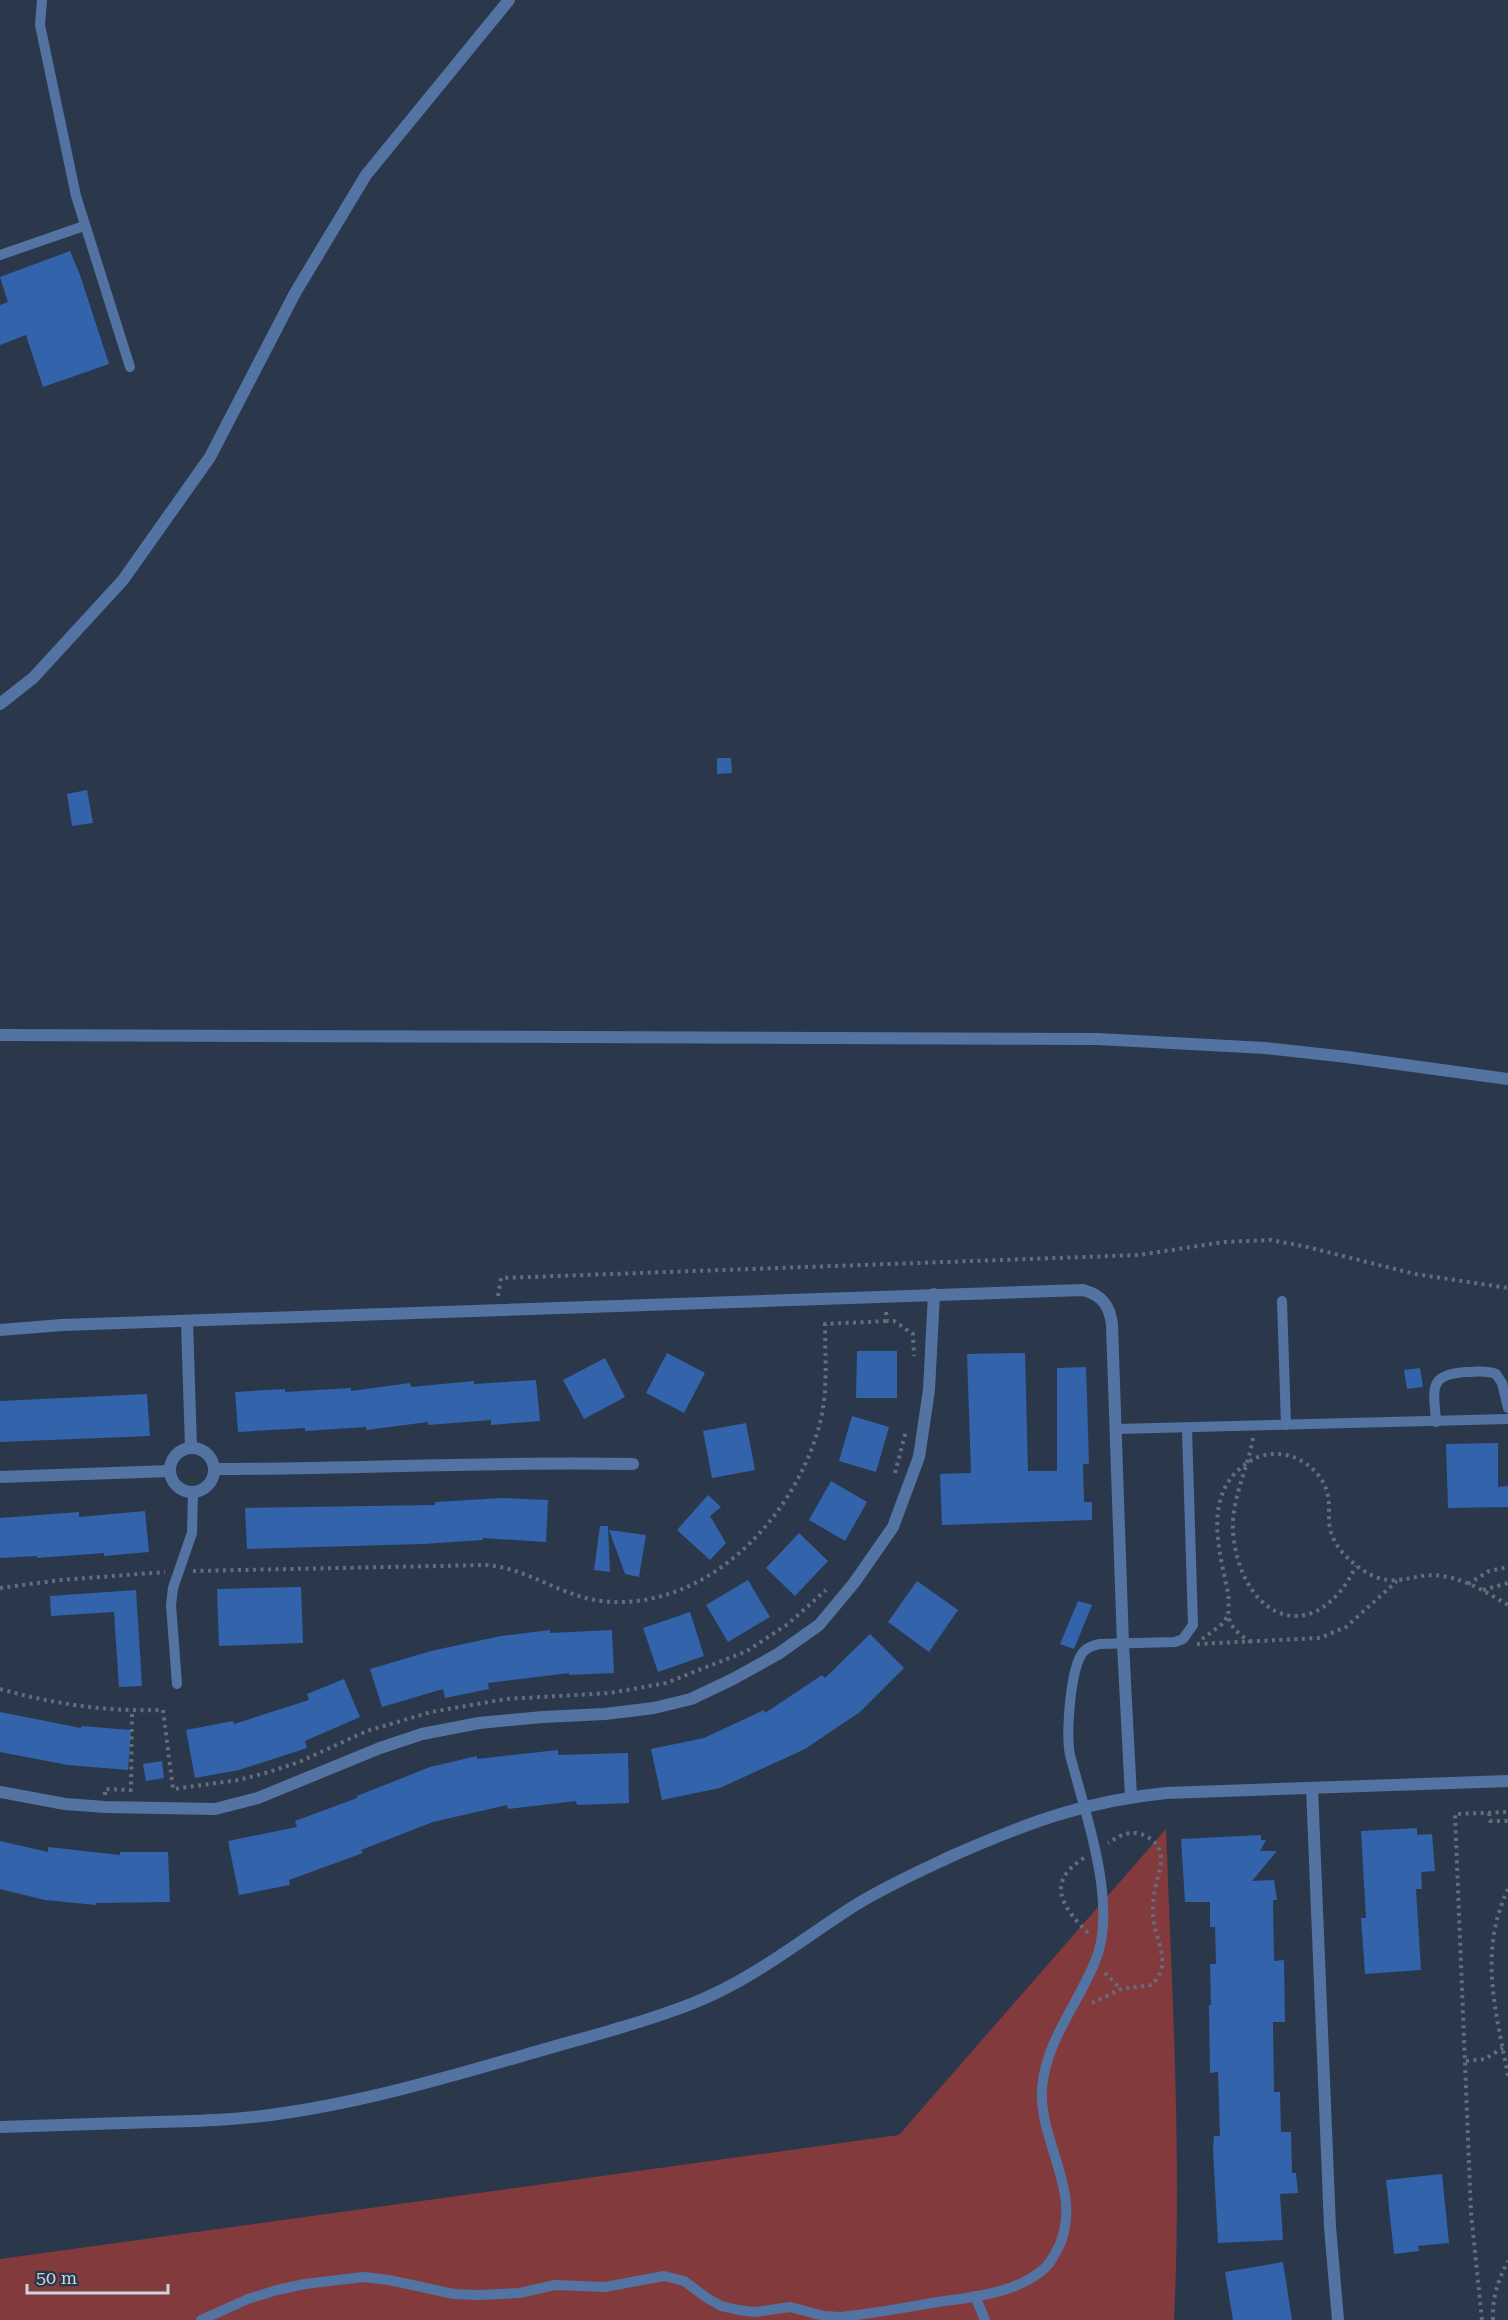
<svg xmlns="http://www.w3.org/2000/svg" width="1508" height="2320" viewBox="0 0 1508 2320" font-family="'Roboto Serif',serif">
	<rect width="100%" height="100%" fill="#2b384b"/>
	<!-- green -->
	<path fill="#833a3c" d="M1166 1829C1172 1993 1182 2157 1174 2320H0V2259L899 2135Z"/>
	<!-- building -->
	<g fill="#3263ab">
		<polygon points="70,251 80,275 109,364 43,387 26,335 0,345 0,305 8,302 0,277"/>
		<polygon points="717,758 731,758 732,773 717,774"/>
		<polygon points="87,790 93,823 72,826 67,794"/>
		<polygon points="857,1351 897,1351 897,1398 856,1398"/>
		<polygon points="667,1353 705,1373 684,1413 646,1393"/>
		<polygon points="1025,1353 1028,1471 1057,1471 1057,1368 1086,1367 1089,1464 1083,1464 1084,1502 1092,1502 1092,1520 942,1525 940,1474 971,1473 967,1354"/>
		<polygon points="605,1358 625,1397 584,1419 563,1380"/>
		<polygon points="1420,1368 1423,1387 1407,1389 1404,1370"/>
		<polygon points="536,1380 540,1421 491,1425 491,1420 428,1425 428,1422 366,1430 366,1427 305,1431 305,1428 238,1432 235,1392 285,1389 285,1392 351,1388 351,1391 410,1383 411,1387 474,1381 474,1384"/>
		<polygon points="147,1394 150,1436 0,1442 0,1401"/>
		<polygon points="852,1416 889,1427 876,1472 839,1461"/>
		<polygon points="746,1423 755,1470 712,1478 703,1431"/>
		<polygon points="1498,1443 1498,1487 1508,1486 1508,1507 1448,1508 1446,1444"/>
		<polygon points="831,1481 867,1502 845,1541 809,1520"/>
		<polygon points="708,1495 721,1507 710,1516 726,1543 710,1560 677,1530"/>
		<polygon points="502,1498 548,1500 546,1542 483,1538 483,1540 423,1544 247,1549 245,1508 435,1505 435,1502"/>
		<polygon points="145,1511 149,1552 104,1556 104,1553 37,1558 37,1556 0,1558 0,1518 79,1512 79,1517"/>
		<polygon points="600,1526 608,1526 610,1572 594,1570"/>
		<polygon points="609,1530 646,1535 639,1577 625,1574"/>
		<polygon points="799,1533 828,1561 795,1596 766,1568"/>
		<polygon points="748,1580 770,1617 728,1642 706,1605"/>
		<polygon points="917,1581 958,1610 929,1652 888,1622"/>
		<polygon points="301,1587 303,1643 219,1646 217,1589"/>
		<polygon points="136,1590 142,1686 119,1687 114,1612 51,1616 50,1596"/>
		<polygon points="1078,1601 1092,1605 1074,1649 1060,1644"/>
		<polygon points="690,1612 704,1656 658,1672 643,1628"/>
		<polygon points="550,1630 550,1633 612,1630 614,1673 569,1675 569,1673 488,1683 489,1689 445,1698 443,1689 382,1707 370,1669 431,1651 501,1636"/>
		<polygon points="870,1634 904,1668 860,1712 805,1749 720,1788 662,1800 651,1749 704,1738 764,1710 765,1713 822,1675 825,1678"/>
		<polygon points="344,1679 360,1717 305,1741 307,1748 239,1770 195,1778 186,1730 233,1721 234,1724 309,1700 307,1694"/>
		<polygon points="0,1712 81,1728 81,1726 131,1730 128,1770 68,1765 0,1752"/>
		<polygon points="558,1750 558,1755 628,1753 629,1803 577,1805 576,1801 508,1809 507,1805 433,1822 361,1850 363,1853 289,1880 290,1885 239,1895 228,1841 297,1827 295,1821 357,1798 357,1796 430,1767 477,1756 477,1759"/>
		<polygon points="162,1761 164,1778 146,1781 143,1764"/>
		<polygon points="1417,1828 1417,1835 1432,1834 1435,1871 1421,1872 1422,1889 1416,1889 1421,1970 1365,1974 1361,1918 1366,1918 1361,1831"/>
		<polygon points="1261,1835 1261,1840 1266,1840 1260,1851 1277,1851 1252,1881 1274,1880 1277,1900 1273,1900 1274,1961 1284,1960 1285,2022 1273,2022 1274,2092 1280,2092 1281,2132 1291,2132 1292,2173 1296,2173 1298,2193 1280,2194 1283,2240 1218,2243 1213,2150 1214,2136 1220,2136 1218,2072 1210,2073 1209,2005 1211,2005 1210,1964 1216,1964 1215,1927 1210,1927 1210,1902 1185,1902 1181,1839"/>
		<polygon points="0,1841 48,1852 48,1847 120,1855 120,1852 168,1852 170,1902 96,1903 96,1905 45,1900 0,1889"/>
		<polygon points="1442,2174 1449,2243 1418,2246 1419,2251 1394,2254 1386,2180"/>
		<polygon points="1283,2262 1292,2320 1233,2320 1225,2272"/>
	</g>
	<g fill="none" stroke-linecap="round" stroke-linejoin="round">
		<!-- path -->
		<g stroke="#626e7e" stroke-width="4" stroke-dasharray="3 4.5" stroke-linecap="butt">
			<polyline points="498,1296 501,1278 1139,1255 1224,1242 1271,1240 1303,1246 1415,1274 1508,1288"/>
			<polyline points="886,1312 887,1321 894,1321 913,1334 914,1356"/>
			<path d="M1253 1438C1247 1473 1228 1504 1234 1541 1246 1623 1317 1647 1356 1566"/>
			<polyline points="895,1473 906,1431"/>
			<path d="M193 1571 485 1565C526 1567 560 1596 601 1601 707 1613 798 1515 821 1419 828 1388 825 1356 825 1324L887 1321"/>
			<polyline points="1468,1584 1489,1571 1508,1567"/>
			<polyline points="0,1588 61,1580 165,1572"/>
			<polyline points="1483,1590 1508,1583"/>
			<polyline points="1202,1639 1221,1625 1228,1616"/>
			<path d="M1251 1642C1243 1637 1236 1632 1231 1624 1226 1614 1230 1603 1228 1593 1219 1549 1202 1494 1247 1463 1258 1455 1272 1452 1286 1455 1306 1459 1325 1476 1328 1497 1330 1507 1328 1518 1330 1529 1333 1541 1340 1551 1349 1559 1361 1571 1379 1582 1397 1580 1414 1579 1423 1573 1442 1576 1465 1579 1488 1593 1508 1605"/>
			<polyline points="1197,1644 1320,1638 1346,1627 1397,1581"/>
			<path d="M0 1689C54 1704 107 1712 163 1710L173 1789 239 1780 269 1772 299 1762 367 1731 431 1712 506 1699 610 1693 666 1683 747 1651 788 1624 826 1590"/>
			<polyline points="105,1795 105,1789 131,1790 132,1712"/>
			<polyline points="1489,1813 1490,1821 1508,1821"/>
			<path d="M1084 1858C1044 1883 1063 1908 1089 1934"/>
			<path d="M1508 1889C1478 1954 1496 2010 1508 2076"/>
			<polyline points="1105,1973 1121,1989"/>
			<path d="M1092 2003 1121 1989 1151 1985C1174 1966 1155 1940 1153 1917 1153 1907 1153 1898 1155 1889 1159 1869 1170 1849 1146 1836 1132 1829 1120 1835 1108 1843"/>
			<polyline points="1466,2061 1485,2059 1503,2048"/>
			<polyline points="1482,2320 1471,2213 1455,1814 1508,1812"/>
			<path d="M1493 2320C1492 2298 1498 2280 1508 2261"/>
		</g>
		<!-- service -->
		<g stroke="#5374a3" stroke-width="10">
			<polyline points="42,0 40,25 76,196 130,367"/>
			<polyline points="0,255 84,226"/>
			<polyline points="1282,1301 1286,1425"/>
			<path d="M1436 1422C1434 1389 1427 1374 1467 1372 1476 1372 1486 1370 1496 1374L1502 1383 1508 1408"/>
			<polyline points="1117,1429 1508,1419"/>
			<polyline points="177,1684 171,1605 173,1588 192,1533 193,1492"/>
			<polyline points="975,2296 985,2320"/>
			<path d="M201 2320 248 2299 277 2290 305 2284 363 2277 389 2280 454 2294 479 2295 519 2293 555 2285 605 2287 664 2276 684 2281 707 2298 721 2306 738 2310 755 2312 790 2307 824 2316 840 2317C869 2314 897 2309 926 2304 965 2297 1015 2296 1046 2267 1052 2261 1056 2252 1060 2244 1082 2191 1039 2142 1042 2089 1045 2043 1077 2005 1094 1964 1102 1947 1104 1925 1103 1906 1102 1861 1082 1800 1070 1755 1066 1734 1070 1669 1083 1652 1088 1647 1093 1645 1100 1644L1175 1642 1183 1639 1193 1625 1187 1429"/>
		</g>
		<!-- minor -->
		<g stroke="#5374a3" stroke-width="12">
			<polyline points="0,704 33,678 123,580 210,457 295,293 366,175 509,0"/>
			<polyline points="0,1035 1098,1039 1265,1048 1347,1057 1508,1079"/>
			<polyline points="187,1321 191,1448"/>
			<path d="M0 1330 62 1325 1083 1290C1102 1295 1110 1306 1112 1325L1123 1644 1131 1797"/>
			<circle cx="192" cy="1470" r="22"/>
			<path d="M214 1469C354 1469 493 1461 633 1464"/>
			<polyline points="0,1477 170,1471"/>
			<polyline points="1312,1788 1330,2227 1338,2320"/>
			<polyline points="0,1792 65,1804 105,1807 215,1809 258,1798 380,1748 422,1734 479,1723 543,1717 605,1714 654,1708 691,1699 733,1679 778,1654 819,1625 854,1583 893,1527 919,1457 929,1390 934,1294"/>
			<path d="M0 2127C52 2125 103 2124 155 2122 198 2121 242 2120 284 2113 366 2101 445 2078 525 2055 582 2038 641 2024 696 2002 755 1978 802 1939 854 1906 886 1886 920 1871 954 1855 1027 1823 1085 1801 1166 1793L1508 1781"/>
		</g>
	</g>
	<!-- scale -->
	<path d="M27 2284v9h141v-9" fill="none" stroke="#cbd4e0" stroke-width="3"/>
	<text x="36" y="2284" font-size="18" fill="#cbd4e0" stroke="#2b384b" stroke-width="4.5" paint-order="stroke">50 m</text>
</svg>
